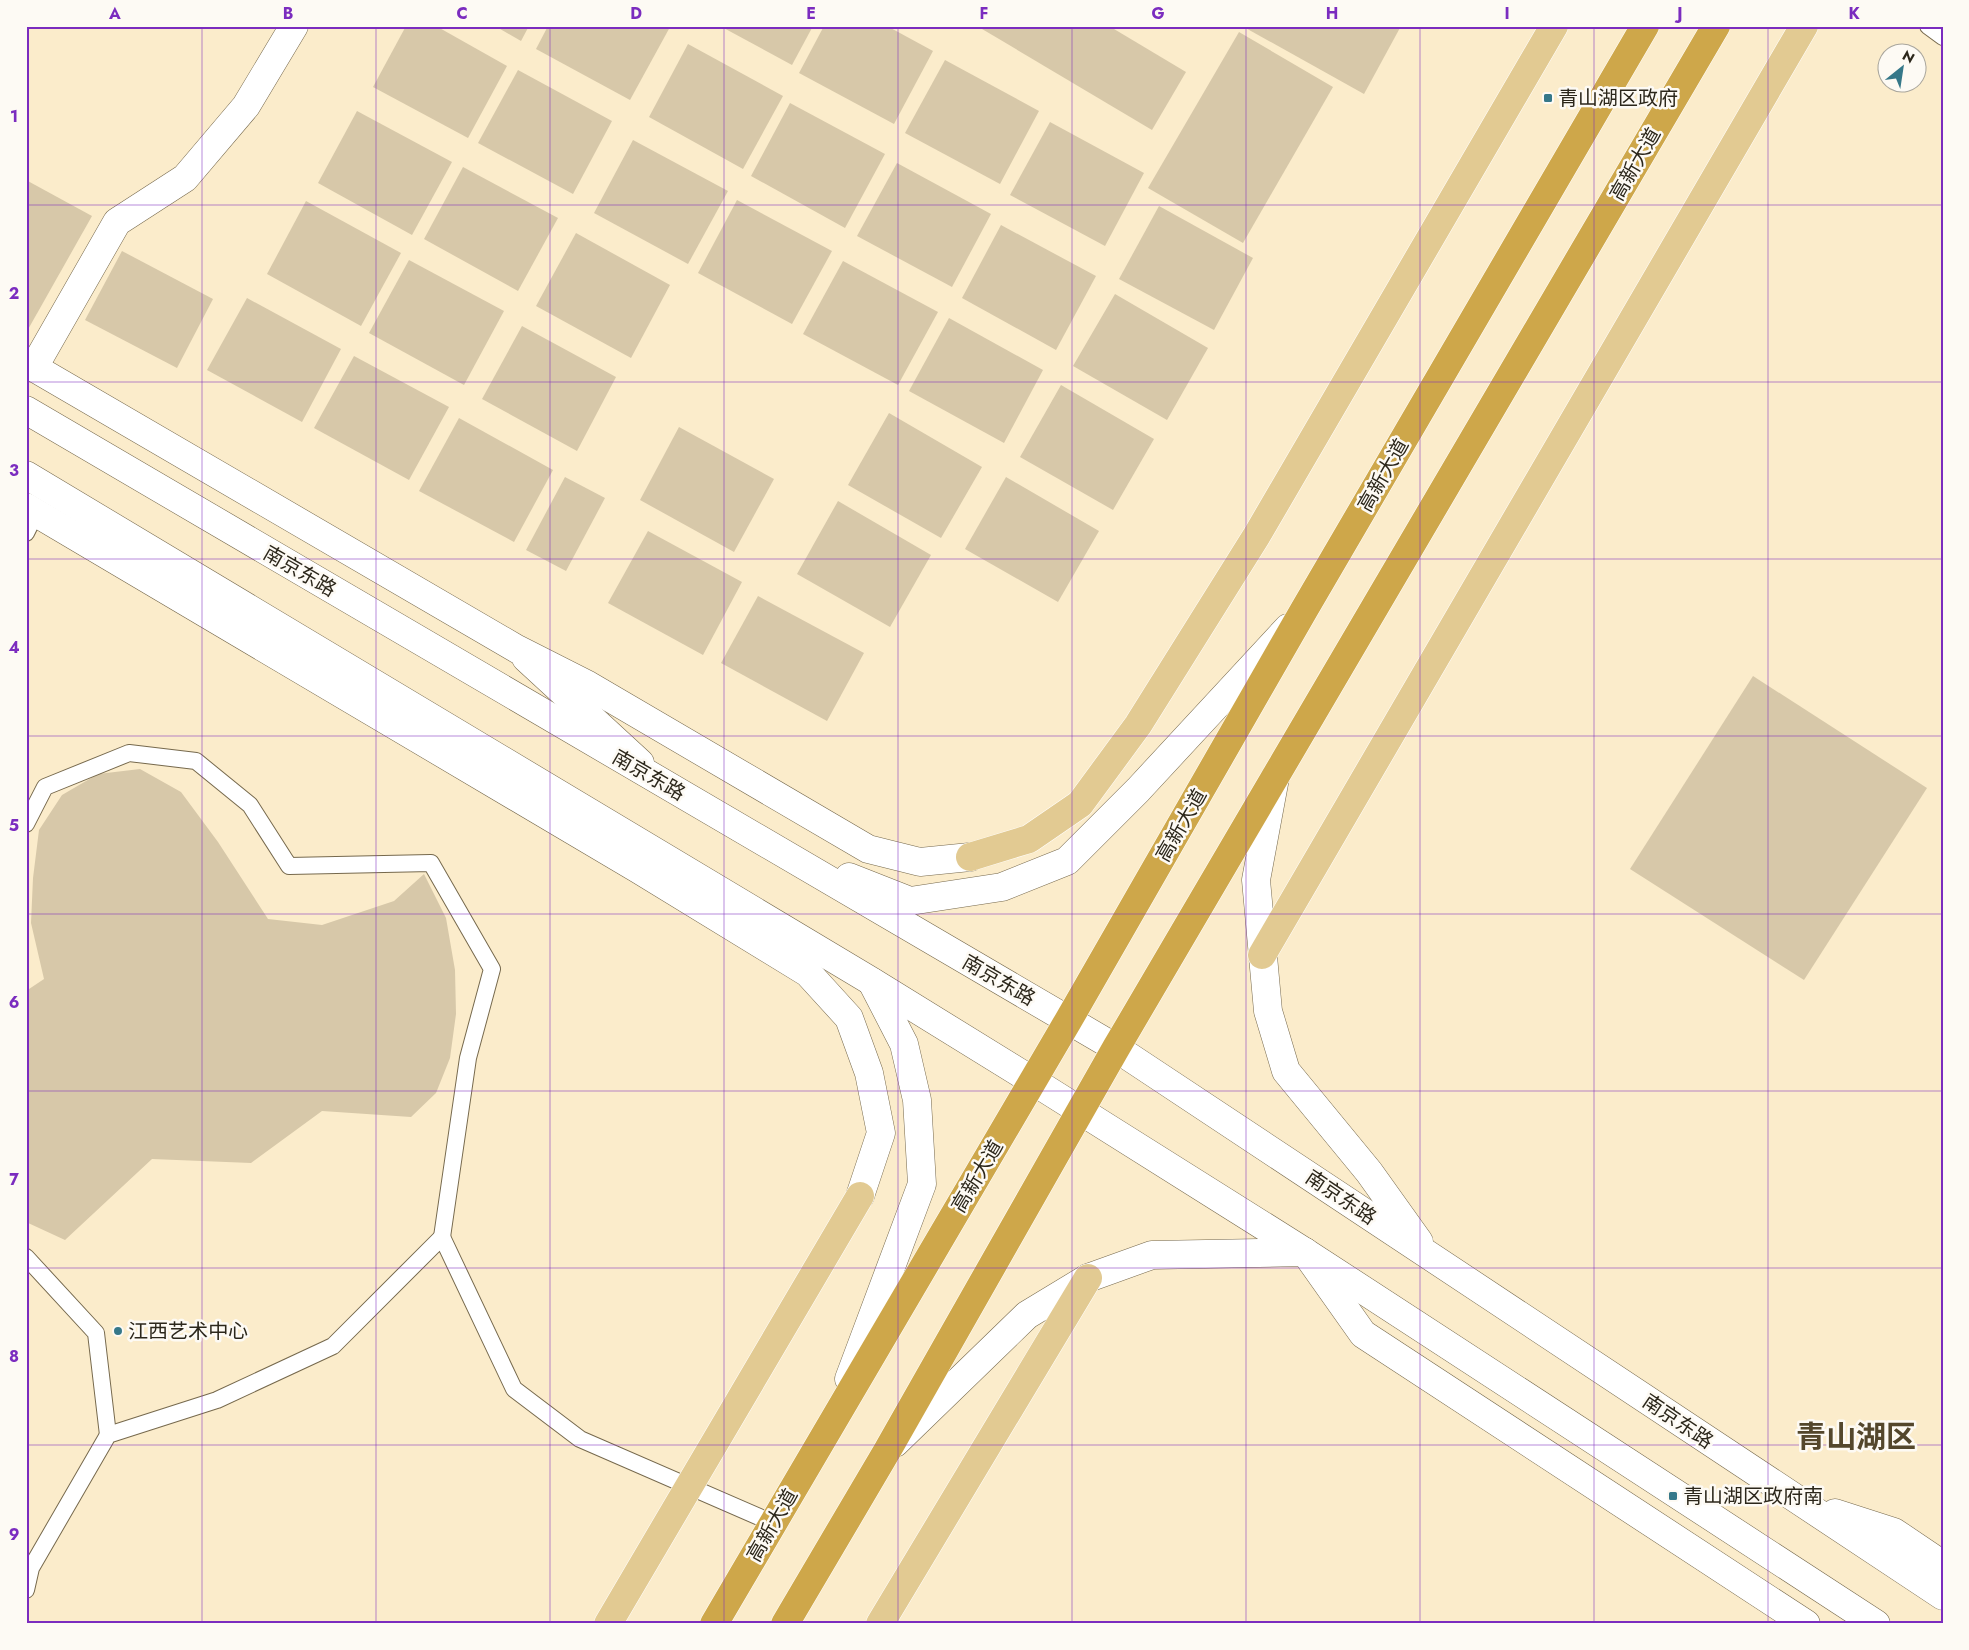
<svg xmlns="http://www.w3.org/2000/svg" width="1969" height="1650" viewBox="0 0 1969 1650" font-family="Jost,'Noto Sans SC',sans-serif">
	<rect width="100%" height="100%" fill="#fbeccb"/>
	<!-- building -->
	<g fill="#d7c8a9">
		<polygon points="406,26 436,26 507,66 468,138 373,87"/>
		<polygon points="495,26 529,26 521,41"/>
		<polygon points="548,26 667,26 670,27 630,100 536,49"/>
		<polygon points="720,26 813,26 792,65"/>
		<polygon points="824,26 887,26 933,51 894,124 799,73"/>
		<polygon points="977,26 1109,26 1186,72 1152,130"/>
		<polygon points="1242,26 1401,26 1364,94"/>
		<polygon points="1239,32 1333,87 1243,243 1148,188"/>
		<polygon points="688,44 783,96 743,169 649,117"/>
		<polygon points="945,60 1039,111 1000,184 905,133"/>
		<polygon points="518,70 612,121 573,194 478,143"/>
		<polygon points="790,103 885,154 845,228 751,176"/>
		<polygon points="357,111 452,162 412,235 318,183"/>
		<polygon points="1050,122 1144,173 1105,246 1010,195"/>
		<polygon points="633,140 728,191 688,264 594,213"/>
		<polygon points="897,163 991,214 952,287 857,236"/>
		<polygon points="463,167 558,218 518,291 424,239"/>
		<polygon points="26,180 92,216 26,333"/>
		<polygon points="737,200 832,251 792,324 698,273"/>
		<polygon points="306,201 401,253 361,326 267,274"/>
		<polygon points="1159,206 1253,258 1214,330 1119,279"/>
		<polygon points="1001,225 1096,276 1056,350 962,298"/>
		<polygon points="576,233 670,285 631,358 536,306"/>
		<polygon points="122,251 213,299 177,368 85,320"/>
		<polygon points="409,260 504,311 464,385 369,333"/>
		<polygon points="843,261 938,312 898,385 803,334"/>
		<polygon points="1115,294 1208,348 1167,420 1073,366"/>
		<polygon points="247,298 341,349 302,422 207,370"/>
		<polygon points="949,318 1043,370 1004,443 909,391"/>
		<polygon points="522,326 616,377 577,451 482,399"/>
		<polygon points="354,356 449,407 409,480 314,428"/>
		<polygon points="1061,385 1154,439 1113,510 1020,457"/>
		<polygon points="889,413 982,467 941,538 848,485"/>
		<polygon points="459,418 553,470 514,542 419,491"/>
		<polygon points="679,427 774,479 734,552 640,500"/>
		<polygon points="565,477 605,498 566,571 526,550"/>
		<polygon points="1006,477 1099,531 1058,602 965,549"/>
		<polygon points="838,501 931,555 890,627 797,574"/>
		<polygon points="648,531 742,582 703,655 608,603"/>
		<polygon points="758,596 864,653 827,721 721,663"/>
		<polygon points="1753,676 1927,788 1804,980 1630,869"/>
		<polygon points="140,769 181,792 218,842 268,919 322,925 394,901 424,874 446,918 455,970 456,1014 450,1058 436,1093 411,1117 322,1111 251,1163 152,1159 65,1240 26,1222 26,991 44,979 31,923 33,878 39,830 62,795 98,774"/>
	</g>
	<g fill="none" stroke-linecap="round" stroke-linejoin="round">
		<defs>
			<g id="lane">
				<polyline points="1928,26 1943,37"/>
				<polyline points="26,533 36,513"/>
				<polyline points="26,824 45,787 129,753 196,761 250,805 289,866 431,863 492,969 468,1058 442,1237"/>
				<polyline points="26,1257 96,1333 108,1435"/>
				<polyline points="26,1590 31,1568 108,1435 217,1400 333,1346 442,1237 514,1389 580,1439 773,1523"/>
			</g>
			<g id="street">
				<polyline points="34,367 117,222 185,178 246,106 294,26"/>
				<polyline points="526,658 640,763"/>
			</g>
			<g id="secondary">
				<polyline points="26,363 517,649 588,685 868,849 920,862 970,857"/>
				<polyline points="26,410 1116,1048 1943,1596"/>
				<polyline points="26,475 871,981 1033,1081 1305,1252 1876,1624"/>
				<polyline points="26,507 638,869 808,973 849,1018 869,1073 881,1133 860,1196"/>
				<polyline points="1275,778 1256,880 1268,1011 1286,1071 1369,1172 1419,1242"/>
				<polyline points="849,877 910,901 1002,887 1067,861 1138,790 1288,628"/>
				<polyline points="849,1379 922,1184 917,1100 904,1044 872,982"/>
				<polyline points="895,1443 1027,1315 1088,1278 1152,1255 1305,1252 1363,1334 1806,1624"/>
				<polyline points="1835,1513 1894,1532 1943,1565"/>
			</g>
			<g id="primary">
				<polyline points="970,857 1029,839 1080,804 1138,725 1257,535 1554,26"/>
				<polyline points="1262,955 1804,26"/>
				<polyline points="608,1624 860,1196"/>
				<polyline points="880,1624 1088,1278"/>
			</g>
			<g id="highway">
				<polyline points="714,1624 1068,1021 1304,610 1645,26"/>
				<polyline points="785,1624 887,1451 1116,1048 1716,26"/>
			</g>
		</defs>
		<!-- lane casing -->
		<use href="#lane" stroke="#76694d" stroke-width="18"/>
		<!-- street casing -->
		<use href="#street" stroke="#76694d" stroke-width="29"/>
		<!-- secondary casing -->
		<use href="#secondary" stroke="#76694d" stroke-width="29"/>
		<!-- primary casing -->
		<use href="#primary" stroke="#fff" stroke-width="29"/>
		<!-- highway casing -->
		<use href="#highway" stroke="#fff" stroke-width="29"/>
		<!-- lane -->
		<use href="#lane" stroke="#fff" stroke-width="16"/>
		<!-- street -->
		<use href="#street" stroke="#fff" stroke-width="28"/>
		<!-- secondary -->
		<use href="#secondary" stroke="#fff" stroke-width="28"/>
		<!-- primary -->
		<use href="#primary" stroke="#e2ca92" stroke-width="28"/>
		<!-- highway -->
		<use href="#highway" stroke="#cea74a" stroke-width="28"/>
	</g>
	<!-- grid -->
	<path fill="none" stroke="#7b2cbf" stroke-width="1" stroke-opacity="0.55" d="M202 26V1624M376 26V1624M550 26V1624M724 26V1624M898 26V1624M1072 26V1624M1246 26V1624M1420 26V1624M1594 26V1624M1768 26V1624M26 205H1943M26 382H1943M26 559H1943M26 736H1943M26 914H1943M26 1091H1943M26 1268H1943M26 1445H1943"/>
	<!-- markers -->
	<g fill="#367889" stroke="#fdfaf4" stroke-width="2">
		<rect x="1543" y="93" width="10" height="10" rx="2.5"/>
		<circle cx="118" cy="1331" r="5"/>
		<rect x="1668" y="1491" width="10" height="10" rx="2.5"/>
	</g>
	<g text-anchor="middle" stroke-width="5" stroke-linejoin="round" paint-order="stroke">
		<!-- poi labels -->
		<g font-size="20" fill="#2c271b" stroke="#fdfaf4" text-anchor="start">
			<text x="1558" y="105">青山湖区政府</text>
			<text x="128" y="1338">江西艺术中心</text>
			<text x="1683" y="1503">青山湖区政府南</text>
		</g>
		<!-- street labels -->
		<g font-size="20" fill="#2c271b" stroke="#fdfaf4">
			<text transform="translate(1635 164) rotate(-60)" y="7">高新大道</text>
			<text transform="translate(1383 475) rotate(-60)" y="7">高新大道</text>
			<text transform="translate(300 571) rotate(30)" y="7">南京东路</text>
			<text transform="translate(649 775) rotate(30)" y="7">南京东路</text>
			<text transform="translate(1181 825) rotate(-60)" y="7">高新大道</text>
			<text transform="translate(999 980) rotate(30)" y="7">南京东路</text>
			<text transform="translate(977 1176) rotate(-59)" y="7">高新大道</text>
			<text transform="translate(1341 1197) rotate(34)" y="7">南京东路</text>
			<text transform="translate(1678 1421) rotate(34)" y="7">南京东路</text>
			<text transform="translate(772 1525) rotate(-60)" y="7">高新大道</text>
		</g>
		<!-- town labels -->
		<g font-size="30" font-weight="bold" fill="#54472c" stroke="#fdfaf4">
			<text x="1856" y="1447">青山湖区</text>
		</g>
	</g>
	<!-- border -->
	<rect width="1969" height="1650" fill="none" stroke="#fdfaf4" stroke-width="55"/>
	<!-- north arrow -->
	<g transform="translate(1902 68) rotate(30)"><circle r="24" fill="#fdfaf4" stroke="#a9a69d"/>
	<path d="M0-4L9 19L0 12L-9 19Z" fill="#367889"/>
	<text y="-8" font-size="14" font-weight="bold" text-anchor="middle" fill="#2c271b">N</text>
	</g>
	<rect x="28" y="28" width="1914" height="1594" fill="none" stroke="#7b2cbf" stroke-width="2"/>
	<g font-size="16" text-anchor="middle" font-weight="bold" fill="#7b2cbf">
		<text x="115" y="19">A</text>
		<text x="288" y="19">B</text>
		<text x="462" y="19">C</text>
		<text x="636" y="19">D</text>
		<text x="811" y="19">E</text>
		<text x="984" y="19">F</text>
		<text x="1158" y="19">G</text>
		<text x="1332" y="19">H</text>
		<text x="1507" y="19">I</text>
		<text x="1680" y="19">J</text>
		<text x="1854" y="19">K</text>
		<text x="14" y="122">1</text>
		<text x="14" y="299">2</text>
		<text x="14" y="476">3</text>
		<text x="14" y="653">4</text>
		<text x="14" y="831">5</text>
		<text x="14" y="1008">6</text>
		<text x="14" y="1185">7</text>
		<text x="14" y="1362">8</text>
		<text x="14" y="1540">9</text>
	</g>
</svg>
